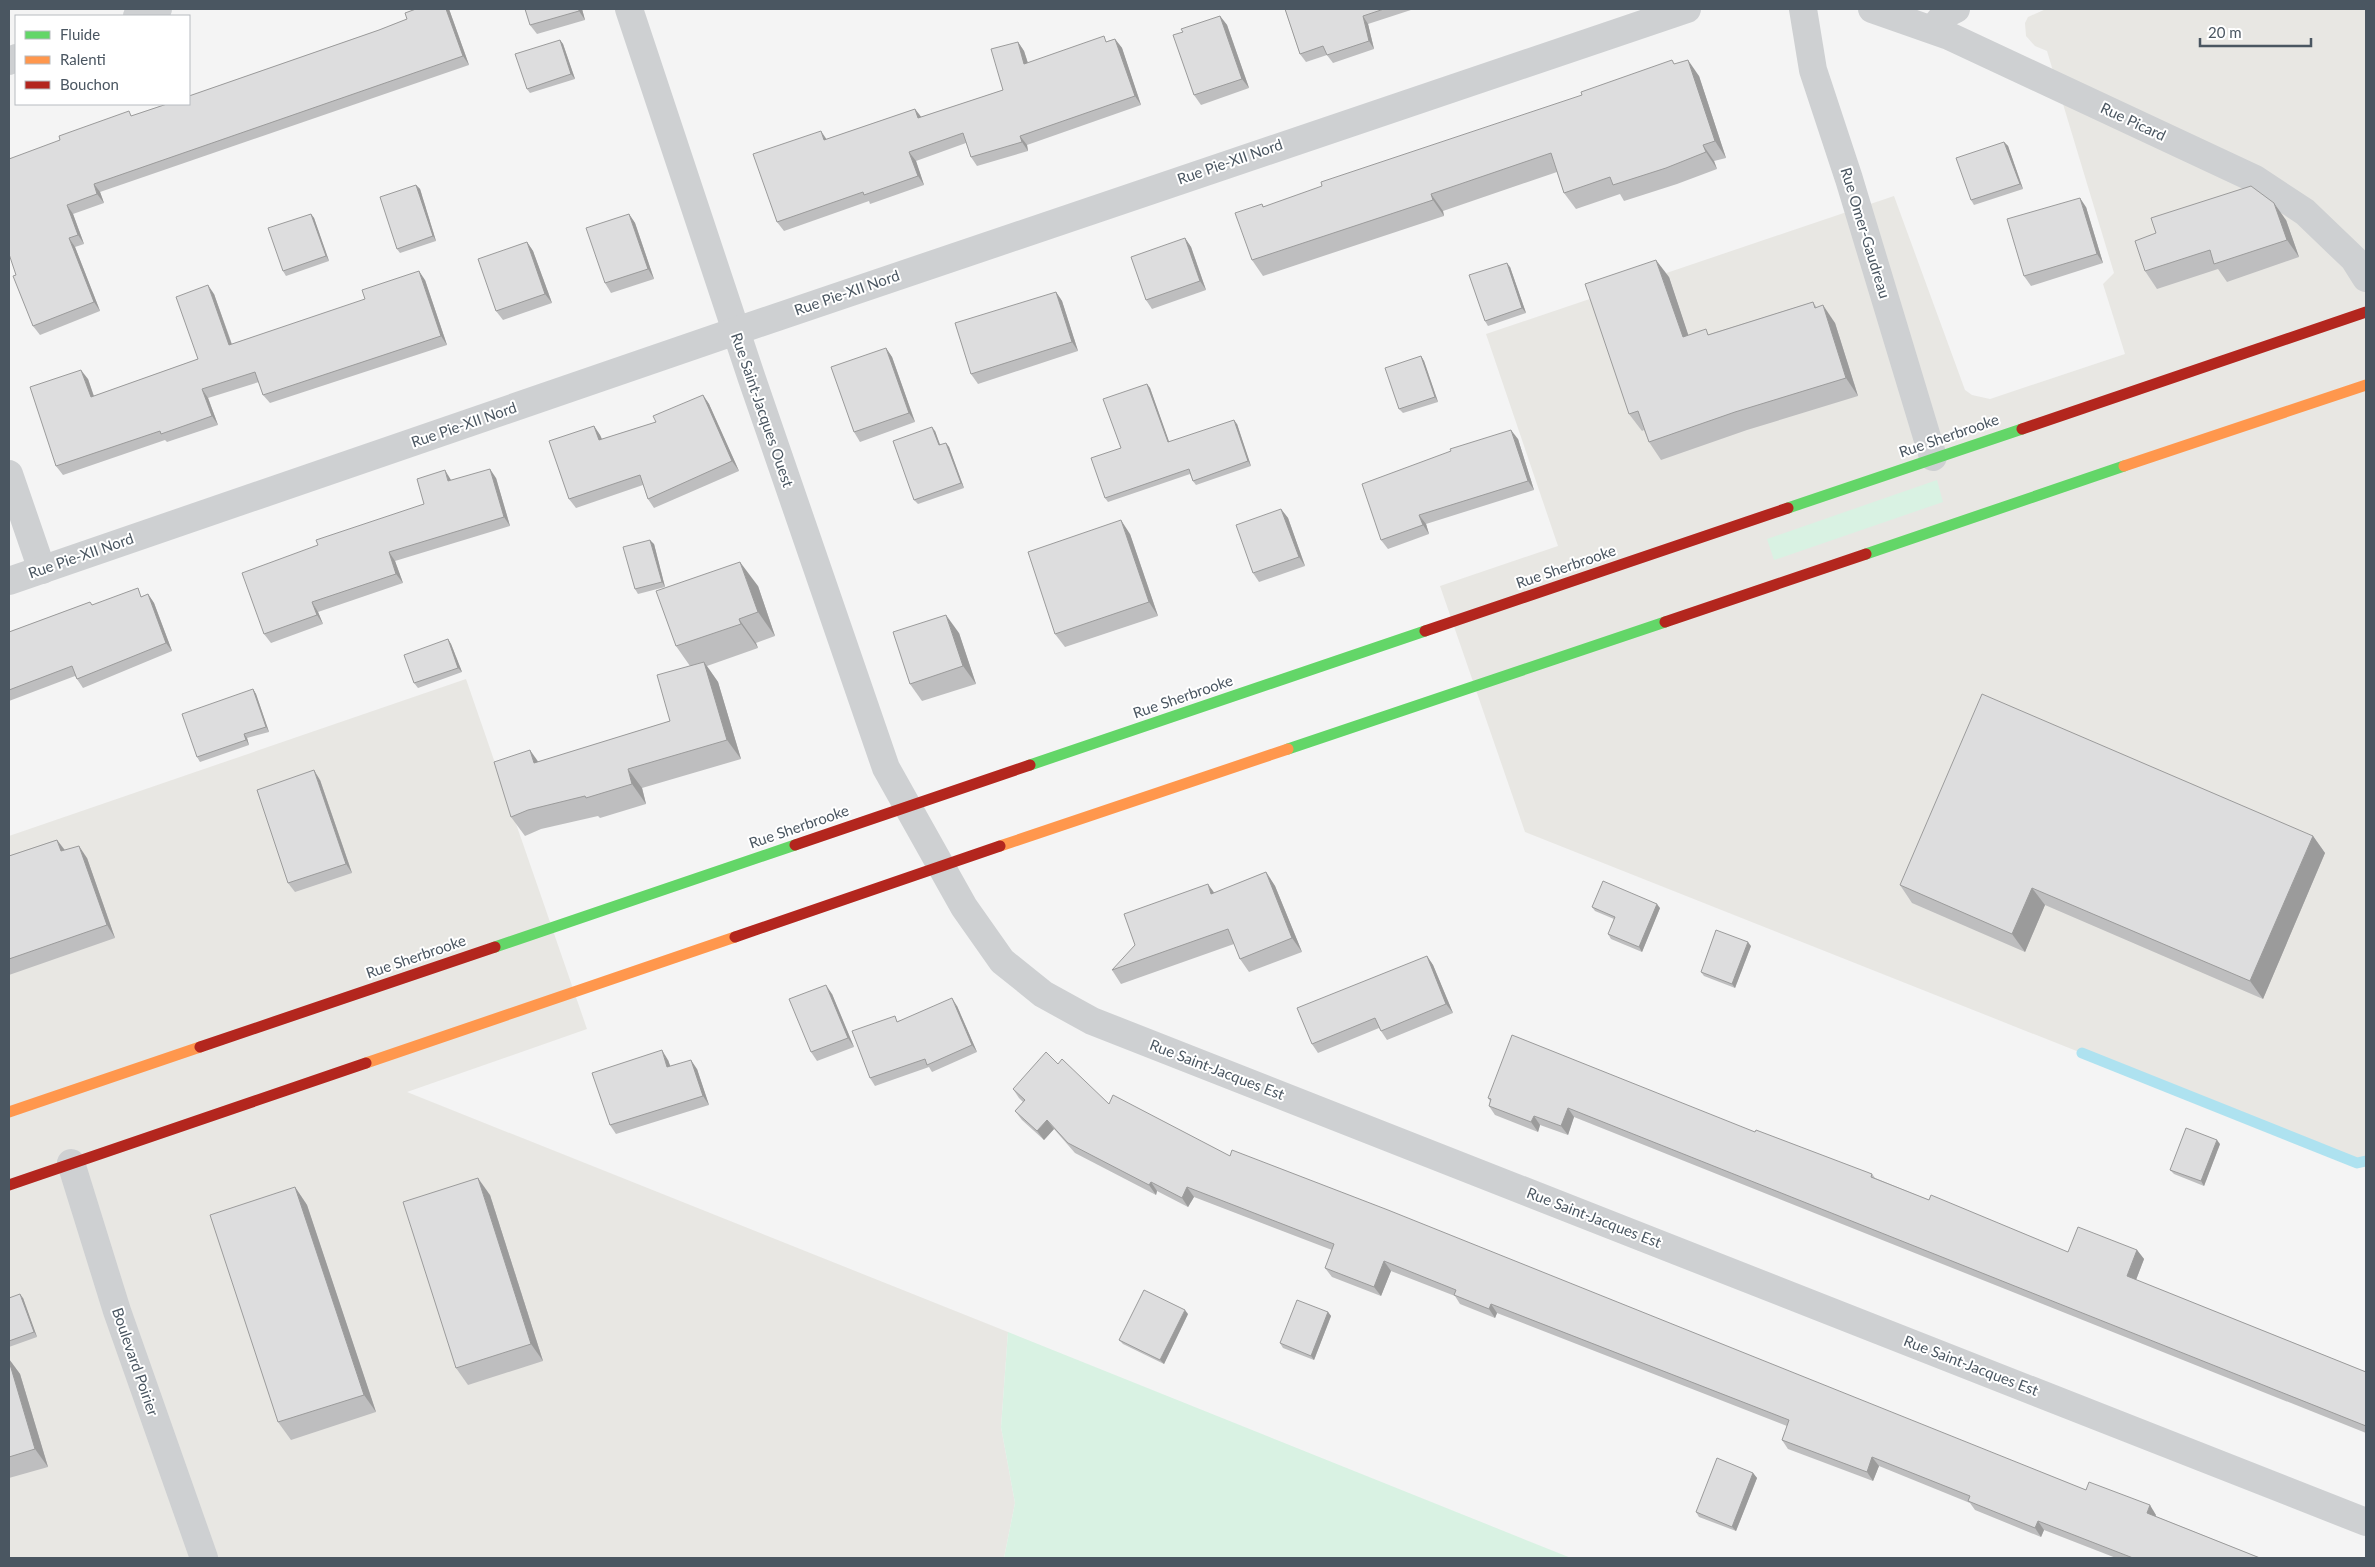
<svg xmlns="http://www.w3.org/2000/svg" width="2375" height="1567" viewBox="0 0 2375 1567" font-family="Lato,sans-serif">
	<rect width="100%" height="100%" fill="#f4f4f4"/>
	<!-- commercial -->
	<g fill="#e8e7e3">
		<polygon points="2046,9 2366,9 2366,1166 1525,832 1440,586 1558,546 1486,334 1894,196 1965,390 1972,395 1990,399 2125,354 2103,284 2114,273 2047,51 2035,46 2026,36 2025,23 2028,17"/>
		<polygon points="466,679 587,1029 407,1092 1008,1332 1001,1427 1015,1503 1004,1558 9,1558 9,836"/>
	</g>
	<!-- green -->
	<g fill="#d9f2e3">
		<polygon points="1937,480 1943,502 1774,560 1767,539"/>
		<polygon points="1008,1332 1571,1558 1004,1558 1015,1503 1001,1427"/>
	</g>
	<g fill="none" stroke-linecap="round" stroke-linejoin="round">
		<!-- stream -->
		<polyline stroke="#aee2f0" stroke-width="11" points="2082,1053 2357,1163 2366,1161"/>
		<!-- street -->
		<g stroke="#ced0d2" stroke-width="28">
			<polyline points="629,9 752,379 886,768 964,907 1002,961 1043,994 1092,1021 2366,1522"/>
			<polyline points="1803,9 1813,70 1849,179 1933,457"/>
			<polyline points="1872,9 1949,36 2255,179 2305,212 2354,259 2366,278"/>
			<polyline points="137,16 158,9"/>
			<polyline points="1933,29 1944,15 1956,9"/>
			<polyline points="9,61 16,58"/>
			<polyline points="9,474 42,570"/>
			<polyline points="9,581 736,331 1687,9"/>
			<polyline points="71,1163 117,1311 204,1558"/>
		</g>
		<!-- fast -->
		<g stroke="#63d668" stroke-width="11">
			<polyline points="1788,508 2022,429"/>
			<polyline points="1866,554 2124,466"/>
			<polyline points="1288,749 1665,622"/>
			<polyline points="1030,765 1425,631"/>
			<polyline points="495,947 795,845"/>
		</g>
		<!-- slow -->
		<g stroke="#ff974d" stroke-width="11">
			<polyline points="2124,466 2366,385"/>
			<polyline points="1000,846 1288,749"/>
			<polyline points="366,1063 735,937"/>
			<polyline points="9,1112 200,1047"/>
		</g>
		<!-- jam -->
		<g stroke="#b3261e" stroke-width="11">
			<polyline points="2022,429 2366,312"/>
			<polyline points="1665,622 1866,554"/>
			<polyline points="1425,631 1788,508"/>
			<polyline points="795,845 1030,765"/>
			<polyline points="735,937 1000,846"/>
			<polyline points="200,1047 495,947"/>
			<polyline points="9,1185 366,1063"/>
		</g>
	</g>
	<!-- wall -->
	<g fill="#bebebf">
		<polygon points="416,9 449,9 469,65 100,192 104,203 73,214 84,244 75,247 100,311 40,335 33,326 16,275 132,116 379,30 407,19"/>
		<polygon points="582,9 585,20 537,34 530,25"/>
		<polygon points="1285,9 1414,9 1368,24 1374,49 1333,63 1327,55 1306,62 1300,54"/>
		<polygon points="1220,16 1227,25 1249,88 1201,105 1194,95 1183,32"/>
		<polygon points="1115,39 1122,48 1141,105 1027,145 1028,151 977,166 971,157 966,143 916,161 924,185 870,204 869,201 784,231 777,222 827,139 915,109 921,117 1003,90 1018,42 1024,51 1028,63"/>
		<polygon points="560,40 563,44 575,79 530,93 527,89"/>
		<polygon points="1675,64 1699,76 1726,158 1714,161 1717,169 1677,184 1624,201 1620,194 1576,209 1564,193 1557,172 1443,211 1444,216 1263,276 1252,260 1262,204 1264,207"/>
		<polygon points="2004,142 2008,146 2023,189 1974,205 1971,200"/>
		<polygon points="416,185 420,189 436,241 400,253 397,249"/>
		<polygon points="2086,207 2103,263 2031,286 2024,276"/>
		<polygon points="311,214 314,218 329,261 286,276 283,271"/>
		<polygon points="629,214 635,223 654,279 611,293 605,283"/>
		<polygon points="2286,220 2299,257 2227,282 2218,269 2157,289 2145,271"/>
		<polygon points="1185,238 1191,247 1206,290 1152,309 1146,300"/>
		<polygon points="527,242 533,251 552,303 503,320 496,311"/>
		<polygon points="1510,267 1526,313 1488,326 1485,321"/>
		<polygon points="1669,277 1688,335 1710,334 1813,302 1817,308 1835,323 1858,396 1747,430 1661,460 1649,442 1644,430 1642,431 1629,414"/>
		<polygon points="425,280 447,345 270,403 263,395 259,382 208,398 218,425 167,442 165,440 63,475 56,466 88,379 94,396 198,359 214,294 232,344"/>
		<polygon points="1056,292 1062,301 1078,351 978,384 971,374"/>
		<polygon points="886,348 892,357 915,422 860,442 854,432"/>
		<polygon points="1421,356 1424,361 1438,402 1403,413 1399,409"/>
		<polygon points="1147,384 1150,388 1169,442 1237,424 1251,466 1196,485 1193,481 1190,474 1108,502 1105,498 1121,448"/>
		<polygon points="703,395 709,404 739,471 654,508 648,499 643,485 576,508 569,499 594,426 600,435 602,439 656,422"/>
		<polygon points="935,431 940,445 946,443 949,447 964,488 918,504 914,500"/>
		<polygon points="1518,439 1534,490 1426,524 1429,534 1388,549 1381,540"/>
		<polygon points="496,478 510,526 395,561 403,583 318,612 323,624 271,643 264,634 424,504 451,480"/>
		<polygon points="1281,509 1288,518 1305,566 1259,582 1253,573"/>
		<polygon points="1130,534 1158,616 1065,647 1055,634"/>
		<polygon points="654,544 665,587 638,594 635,589"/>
		<polygon points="758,586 775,636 756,643 758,648 707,666 718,682 741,759 642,788 646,804 600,818 598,816 541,829 525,836 511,817 538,762 670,721 690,666 676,646"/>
		<polygon points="148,594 154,603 172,651 83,688 75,676 9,701 9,632 90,602 92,605 143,596"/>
		<polygon points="959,633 976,684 922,701 910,684"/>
		<polygon points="448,639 451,644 462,672 418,688 414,683"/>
		<polygon points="253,689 256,694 269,732 247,738 249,745 200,762 197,757"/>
		<polygon points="320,780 352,873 295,892 288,883"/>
		<polygon points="2313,836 2325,853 2263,999 2045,905 2025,952 1912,903 1900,885"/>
		<polygon points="57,840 65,850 87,858 115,938 9,975 9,856"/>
		<polygon points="1266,872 1275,886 1302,952 1249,972 1240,959 1234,944 1121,984 1112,970 1214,893"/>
		<polygon points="1592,907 1660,908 1642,952 1611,939 1608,934 1614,919 1595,911"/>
		<polygon points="1751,946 1735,988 1704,976 1701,972"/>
		<polygon points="1427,956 1433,965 1453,1013 1387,1040 1379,1028 1318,1053 1312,1044"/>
		<polygon points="832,994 854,1047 817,1061 811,1052"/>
		<polygon points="957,1006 977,1052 932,1072 929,1067 875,1086 870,1078 898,1021"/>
		<polygon points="668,1060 670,1066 697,1069 709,1105 616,1134 610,1125"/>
		<polygon points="1058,1064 1109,1104 1230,1156 2086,1490 2156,1515 2155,1516 2260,1558 2116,1558 2044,1530 2041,1537 1975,1510 1970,1503 1879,1466 1873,1481 1788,1449 1782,1440 1787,1426 1497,1313 1495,1318 1460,1304 1455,1296 1391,1271 1381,1296 1332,1277 1325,1268 1332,1250 1194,1197 1188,1207 1157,1191 1156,1195 1075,1153 1054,1129 1044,1140 1022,1120 1015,1111 1023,1102 1019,1098 1013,1089"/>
		<polygon points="1488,1098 1755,1132 1872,1174 1875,1178 1929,1200 2068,1252 2137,1250 2144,1259 2136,1280 2366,1372 2366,1433 1574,1117 1568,1135 1540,1125 1538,1132 1495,1115 1489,1106 1490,1101"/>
		<polygon points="2220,1144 2204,1186 2174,1174 2170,1170"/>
		<polygon points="295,1187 307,1205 376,1412 291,1440 278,1422"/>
		<polygon points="490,1195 543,1361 468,1385 456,1368"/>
		<polygon points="9,1298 23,1298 37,1337 9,1347"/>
		<polygon points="1328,1312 1331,1316 1314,1360 1283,1348 1280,1343"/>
		<polygon points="1188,1314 1164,1364 1123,1344 1119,1340"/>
		<polygon points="9,1359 20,1374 48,1467 9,1478"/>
		<polygon points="1753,1473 1757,1478 1736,1531 1699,1517 1696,1512"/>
	</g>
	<!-- shaded-wall -->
	<g fill="#9b9b9b">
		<polygon points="446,9 449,9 469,65 463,56"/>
		<polygon points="579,9 582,9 585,20 579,11"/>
		<polygon points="1220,16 1227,25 1249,88 1242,79"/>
		<polygon points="1363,16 1368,24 1374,49 1369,41"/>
		<polygon points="1115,39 1122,48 1141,105 1135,96"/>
		<polygon points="560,40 563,44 575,79 571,74"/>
		<polygon points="1018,42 1024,51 1031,73 1024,64"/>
		<polygon points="1688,60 1699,76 1726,158 1715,141"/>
		<polygon points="915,109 922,118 918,118"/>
		<polygon points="821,131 827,140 824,140"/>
		<polygon points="1020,136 1027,145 1028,151 1022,142"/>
		<polygon points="2004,142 2008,146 2023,189 2020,184"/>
		<polygon points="1703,145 1714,161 1717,169 1706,152"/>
		<polygon points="909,152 916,161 924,185 918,176"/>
		<polygon points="94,184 100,192 104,203 97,194"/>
		<polygon points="416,185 420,189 436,241 433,236"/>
		<polygon points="1431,194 1443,211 1444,216 1433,200"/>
		<polygon points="2080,198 2086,207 2103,263 2097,254"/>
		<polygon points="2274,203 2286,220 2299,257 2287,240"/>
		<polygon points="67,205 73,214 84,244 78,235"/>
		<polygon points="311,214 314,218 329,261 326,256"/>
		<polygon points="629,214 635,223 654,279 648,269"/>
		<polygon points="69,238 75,247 100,311 94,302"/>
		<polygon points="1185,238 1191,247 1206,290 1200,281"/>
		<polygon points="527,242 533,251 552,303 545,294"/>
		<polygon points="1656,260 1669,277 1695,355 1683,337"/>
		<polygon points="1507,263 1510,267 1526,313 1522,308"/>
		<polygon points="419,271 425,280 447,345 441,336"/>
		<polygon points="208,285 214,294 235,354 229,345"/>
		<polygon points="1056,292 1062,301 1078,351 1072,342"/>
		<polygon points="1823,305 1835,323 1858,396 1846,378"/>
		<polygon points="886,348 892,357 915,422 909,413"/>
		<polygon points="1421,356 1424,361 1438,402 1435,397"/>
		<polygon points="81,370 88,379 97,406 91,397"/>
		<polygon points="1147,384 1150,388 1171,447 1168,442"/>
		<polygon points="202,389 208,398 218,425 212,416"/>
		<polygon points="703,395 709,404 739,471 732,461"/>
		<polygon points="1234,420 1237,424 1251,466 1248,461"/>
		<polygon points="594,426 600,435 606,449 599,440"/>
		<polygon points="932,427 935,431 942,450 939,445"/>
		<polygon points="1511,430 1518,439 1534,490 1528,481"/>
		<polygon points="946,443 949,447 964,488 961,483"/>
		<polygon points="490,469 496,478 510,526 504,517"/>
		<polygon points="445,470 451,480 448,481"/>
		<polygon points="1281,509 1288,518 1305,566 1299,557"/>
		<polygon points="1419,515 1426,524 1429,534 1423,525"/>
		<polygon points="1121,520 1130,534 1158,616 1149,602"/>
		<polygon points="650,540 654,544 665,587 662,582"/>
		<polygon points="389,552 395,561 403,583 396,574"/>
		<polygon points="740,562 758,586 775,636 758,612"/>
		<polygon points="148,594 154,603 172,651 166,643"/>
		<polygon points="312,602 318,612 323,624 317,615"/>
		<polygon points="946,615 959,633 976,684 963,666"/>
		<polygon points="739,619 756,643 758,648 741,624"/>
		<polygon points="448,639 451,644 462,672 458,668"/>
		<polygon points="704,662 718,682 741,759 727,740"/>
		<polygon points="253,689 256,694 269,732 266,727"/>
		<polygon points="244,734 247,738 249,745 246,740"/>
		<polygon points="530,750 544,770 534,763"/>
		<polygon points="628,769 642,788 646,804 632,784"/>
		<polygon points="314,770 320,780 352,873 346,864"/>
		<polygon points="2313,836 2325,853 2263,999 2250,981"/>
		<polygon points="57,840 66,852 61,851"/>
		<polygon points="79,846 87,858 115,938 107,925"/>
		<polygon points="1266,872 1275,886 1302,952 1292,938"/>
		<polygon points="1208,884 1218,898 1211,894"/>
		<polygon points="2032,888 2045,905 2025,952 2012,934"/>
		<polygon points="1657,904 1660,908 1642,952 1639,947"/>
		<polygon points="1748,942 1751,946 1735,988 1732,984"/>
		<polygon points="1427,956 1433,965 1453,1013 1446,1004"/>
		<polygon points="826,985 832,994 854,1047 848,1038"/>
		<polygon points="952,998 957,1006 977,1052 972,1045"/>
		<polygon points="662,1050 668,1060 674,1076 667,1067"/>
		<polygon points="691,1060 697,1069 709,1105 703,1096"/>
		<polygon points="1568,1108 1574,1117 1568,1135 1561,1126"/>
		<polygon points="1534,1116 1540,1125 1538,1132 1531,1122"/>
		<polygon points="1047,1120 1054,1129 1044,1140 1037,1131"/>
		<polygon points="2217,1140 2220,1144 2204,1186 2201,1181"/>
		<polygon points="478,1178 490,1195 543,1361 531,1344"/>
		<polygon points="1151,1182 1157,1191 1156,1195 1149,1185"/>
		<polygon points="295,1187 307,1205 376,1412 364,1395"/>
		<polygon points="1187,1187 1194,1197 1188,1207 1182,1198"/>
		<polygon points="2137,1250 2144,1259 2134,1285 2127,1276"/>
		<polygon points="1384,1261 1391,1271 1381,1296 1374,1287"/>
		<polygon points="20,1294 23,1298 37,1337 34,1332"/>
		<polygon points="1491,1304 1497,1313 1495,1318 1489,1309"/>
		<polygon points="1185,1310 1188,1314 1164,1364 1160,1360"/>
		<polygon points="1328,1312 1331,1316 1314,1360 1311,1356"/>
		<polygon points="9,1359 20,1374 48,1467 35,1449 9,1361"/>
		<polygon points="1872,1457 1879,1466 1873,1481 1867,1472"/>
		<polygon points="1753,1473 1757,1478 1736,1531 1732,1527"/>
		<polygon points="2150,1505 2156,1515 2153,1522 2147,1513"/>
		<polygon points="2038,1521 2044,1530 2041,1537 2035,1528"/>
	</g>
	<!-- building -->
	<g fill="#ddddde" stroke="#9b9b9b">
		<polygon points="416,9 446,9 463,56 94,184 97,194 67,205 78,235 69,238 94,302 33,326 13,276 16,275 9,254 9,159 60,140 59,136 129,111 131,116 167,104 189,104 189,96 379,30 407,19 405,13"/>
		<polygon points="525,9 579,9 579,11 530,25"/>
		<polygon points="1285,9 1384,9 1363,16 1369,41 1327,55 1323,46 1300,54"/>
		<polygon points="1220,16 1242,79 1194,95 1173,35 1183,32 1181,29"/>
		<polygon points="1104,36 1106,42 1115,39 1135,96 1020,136 1022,142 971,157 963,133 909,152 918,176 864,195 863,192 777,222 753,154 821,131 824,140 915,109 918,118 1003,90 991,49 1018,42 1024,64"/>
		<polygon points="560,40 571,74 527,89 515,54"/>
		<polygon points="1672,60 1674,64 1688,60 1715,141 1703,145 1706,152 1666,168 1613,185 1610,177 1564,193 1551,153 1431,194 1433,200 1252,260 1235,213 1262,204 1263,207 1322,186 1321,182 1582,95 1581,92"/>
		<polygon points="2004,142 2020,184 1971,200 1956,158"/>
		<polygon points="416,185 433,236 397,249 380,197"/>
		<polygon points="2251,186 2274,203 2287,240 2214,264 2210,250 2145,271 2135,241 2156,233 2151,218"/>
		<polygon points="2080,198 2097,254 2024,276 2007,219"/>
		<polygon points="311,214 326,256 283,271 268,228"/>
		<polygon points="629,214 648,269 605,283 586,228"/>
		<polygon points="1185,238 1200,281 1146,300 1131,257"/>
		<polygon points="527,242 545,294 496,311 478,259"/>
		<polygon points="1656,260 1683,337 1706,329 1708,335 1813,302 1815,308 1823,305 1846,378 1735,412 1649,442 1638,411 1629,414 1585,284"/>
		<polygon points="1507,263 1522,308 1485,321 1469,275"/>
		<polygon points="419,271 441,336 263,395 255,372 202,389 212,416 161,434 160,431 56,466 30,387 81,370 91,397 198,359 176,297 208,285 229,345 365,299 362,290"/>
		<polygon points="1056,292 1072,342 971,374 955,323"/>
		<polygon points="886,348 909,413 854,432 831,367"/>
		<polygon points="1421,356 1435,397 1399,409 1385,368"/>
		<polygon points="1147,384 1168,442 1234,420 1248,461 1193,481 1189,469 1105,498 1091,458 1121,448 1103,399"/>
		<polygon points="703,395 732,461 648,499 640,475 569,499 549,441 594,426 599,440 656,422 653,416"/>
		<polygon points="932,427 939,445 946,443 961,483 914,500 893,441"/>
		<polygon points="1511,430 1528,481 1419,515 1423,525 1381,540 1362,484 1451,451 1450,449"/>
		<polygon points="490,469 504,517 389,552 396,574 312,602 317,615 264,634 242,573 318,545 316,540 424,504 417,479 445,470 448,481"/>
		<polygon points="1281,509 1299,557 1253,573 1236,525"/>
		<polygon points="1121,520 1149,602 1055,634 1028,552"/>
		<polygon points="650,540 662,582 635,589 623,547"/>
		<polygon points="740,562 758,612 739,619 741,624 676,646 656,591"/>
		<polygon points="138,588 141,597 148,594 166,643 77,679 72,666 9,690 9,632 90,602 92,605"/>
		<polygon points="946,615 963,666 910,684 893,632"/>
		<polygon points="448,639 458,668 414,683 404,655"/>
		<polygon points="704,662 727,740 628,769 632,784 586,798 585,796 528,810 511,817 494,762 530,750 534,763 670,721 657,675"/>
		<polygon points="253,689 266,727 244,734 246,740 197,757 182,714"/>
		<polygon points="1982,694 2313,836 2250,981 2032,888 2012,934 1900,885"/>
		<polygon points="314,770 346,864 288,883 257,790"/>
		<polygon points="57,840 61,851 79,846 107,925 9,959 9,856"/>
		<polygon points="1266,872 1292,938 1240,959 1228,929 1112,970 1135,945 1124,914 1208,884 1211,894"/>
		<polygon points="1603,881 1657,904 1639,947 1608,934 1615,917 1592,907"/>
		<polygon points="1716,930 1748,942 1732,984 1701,972"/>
		<polygon points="1427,956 1446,1004 1381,1031 1375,1018 1312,1044 1297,1008"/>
		<polygon points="826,985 848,1038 811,1052 789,999"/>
		<polygon points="952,998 972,1045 927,1065 925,1059 870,1078 852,1031 895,1016 897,1022"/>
		<polygon points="1512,1035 1755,1132 1756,1130 1872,1174 1871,1177 1929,1200 1931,1195 2068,1252 2078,1227 2137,1250 2127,1276 2366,1372 2366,1426 1568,1108 1561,1126 1534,1116 1531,1122 1489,1106 1491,1099 1488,1098"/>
		<polygon points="662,1050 667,1067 691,1060 703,1096 610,1125 592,1073"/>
		<polygon points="1046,1052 1058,1064 1062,1059 1109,1104 1113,1095 1230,1156 1232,1150 1388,1210 2086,1490 2089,1482 2150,1505 2147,1513 2260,1558 2133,1558 2038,1521 2035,1528 1968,1501 1970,1496 1872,1457 1867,1472 1782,1440 1789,1420 1491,1304 1489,1309 1454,1295 1456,1290 1384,1261 1374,1287 1325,1268 1334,1244 1187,1187 1182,1198 1151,1182 1149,1185 1068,1143 1047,1120 1037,1131 1015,1111 1025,1100 1013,1089"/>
		<polygon points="2186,1128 2217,1140 2201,1181 2170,1170"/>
		<polygon points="478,1178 531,1344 456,1368 403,1202"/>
		<polygon points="295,1187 364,1395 278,1422 210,1215"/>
		<polygon points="1144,1290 1185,1310 1160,1360 1119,1340"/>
		<polygon points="20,1294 34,1332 9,1341 9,1298"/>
		<polygon points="1297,1300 1328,1312 1311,1356 1280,1343"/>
		<polygon points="9,1361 35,1449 9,1457"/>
		<polygon points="1717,1458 1753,1473 1732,1527 1696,1512"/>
	</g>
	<g text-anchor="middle" stroke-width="4" stroke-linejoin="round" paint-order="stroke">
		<!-- street labels -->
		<g font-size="15" fill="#4a5661" stroke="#fff">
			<text transform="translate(2133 122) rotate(25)" y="5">Rue Picard</text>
			<text transform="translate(1230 162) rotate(-19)" y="5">Rue Pie-XII Nord</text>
			<text transform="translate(1865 233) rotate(73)" y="5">Rue Omer-Gaudreau</text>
			<text transform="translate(847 293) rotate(-19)" y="5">Rue Pie-XII Nord</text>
			<text transform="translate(762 410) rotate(71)" y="5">Rue Saint-Jacques Ouest</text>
			<text transform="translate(464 425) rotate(-19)" y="5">Rue Pie-XII Nord</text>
			<text transform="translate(1949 436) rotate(-19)" y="5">Rue Sherbrooke</text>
			<text transform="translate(81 556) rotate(-19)" y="5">Rue Pie-XII Nord</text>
			<text transform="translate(1566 567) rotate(-19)" y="5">Rue Sherbrooke</text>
			<text transform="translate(1183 697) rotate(-19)" y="5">Rue Sherbrooke</text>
			<text transform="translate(799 827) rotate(-19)" y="5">Rue Sherbrooke</text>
			<text transform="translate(416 957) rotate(-19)" y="5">Rue Sherbrooke</text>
			<text transform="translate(1217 1070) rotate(21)" y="5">Rue Saint-Jacques Est</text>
			<text transform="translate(1594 1218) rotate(21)" y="5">Rue Saint-Jacques Est</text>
			<text transform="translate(135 1362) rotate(71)" y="5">Boulevard Poirier</text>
			<text transform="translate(1971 1366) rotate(21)" y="5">Rue Saint-Jacques Est</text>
		</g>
	</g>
	<!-- border -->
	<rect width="2375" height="1567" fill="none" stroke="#4a5661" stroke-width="20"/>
	<!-- legend -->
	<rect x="15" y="15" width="175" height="90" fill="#ffffff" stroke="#b7bbc0"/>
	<rect x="25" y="31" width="25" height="8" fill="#63d668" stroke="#b7bbc0"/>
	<text x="60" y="40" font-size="15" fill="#4a5661">Fluide</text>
	<rect x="25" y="56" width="25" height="8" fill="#ff974d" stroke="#b7bbc0"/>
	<text x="60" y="65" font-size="15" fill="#4a5661">Ralenti</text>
	<rect x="25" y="81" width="25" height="8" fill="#b3261e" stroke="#b7bbc0"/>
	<text x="60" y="90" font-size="15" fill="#4a5661">Bouchon</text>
	<!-- scale -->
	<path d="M2200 38v8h111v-8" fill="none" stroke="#4a5661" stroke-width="2.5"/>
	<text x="2208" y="38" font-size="15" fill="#4a5661" stroke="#ffffff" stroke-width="4" paint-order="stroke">20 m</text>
</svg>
